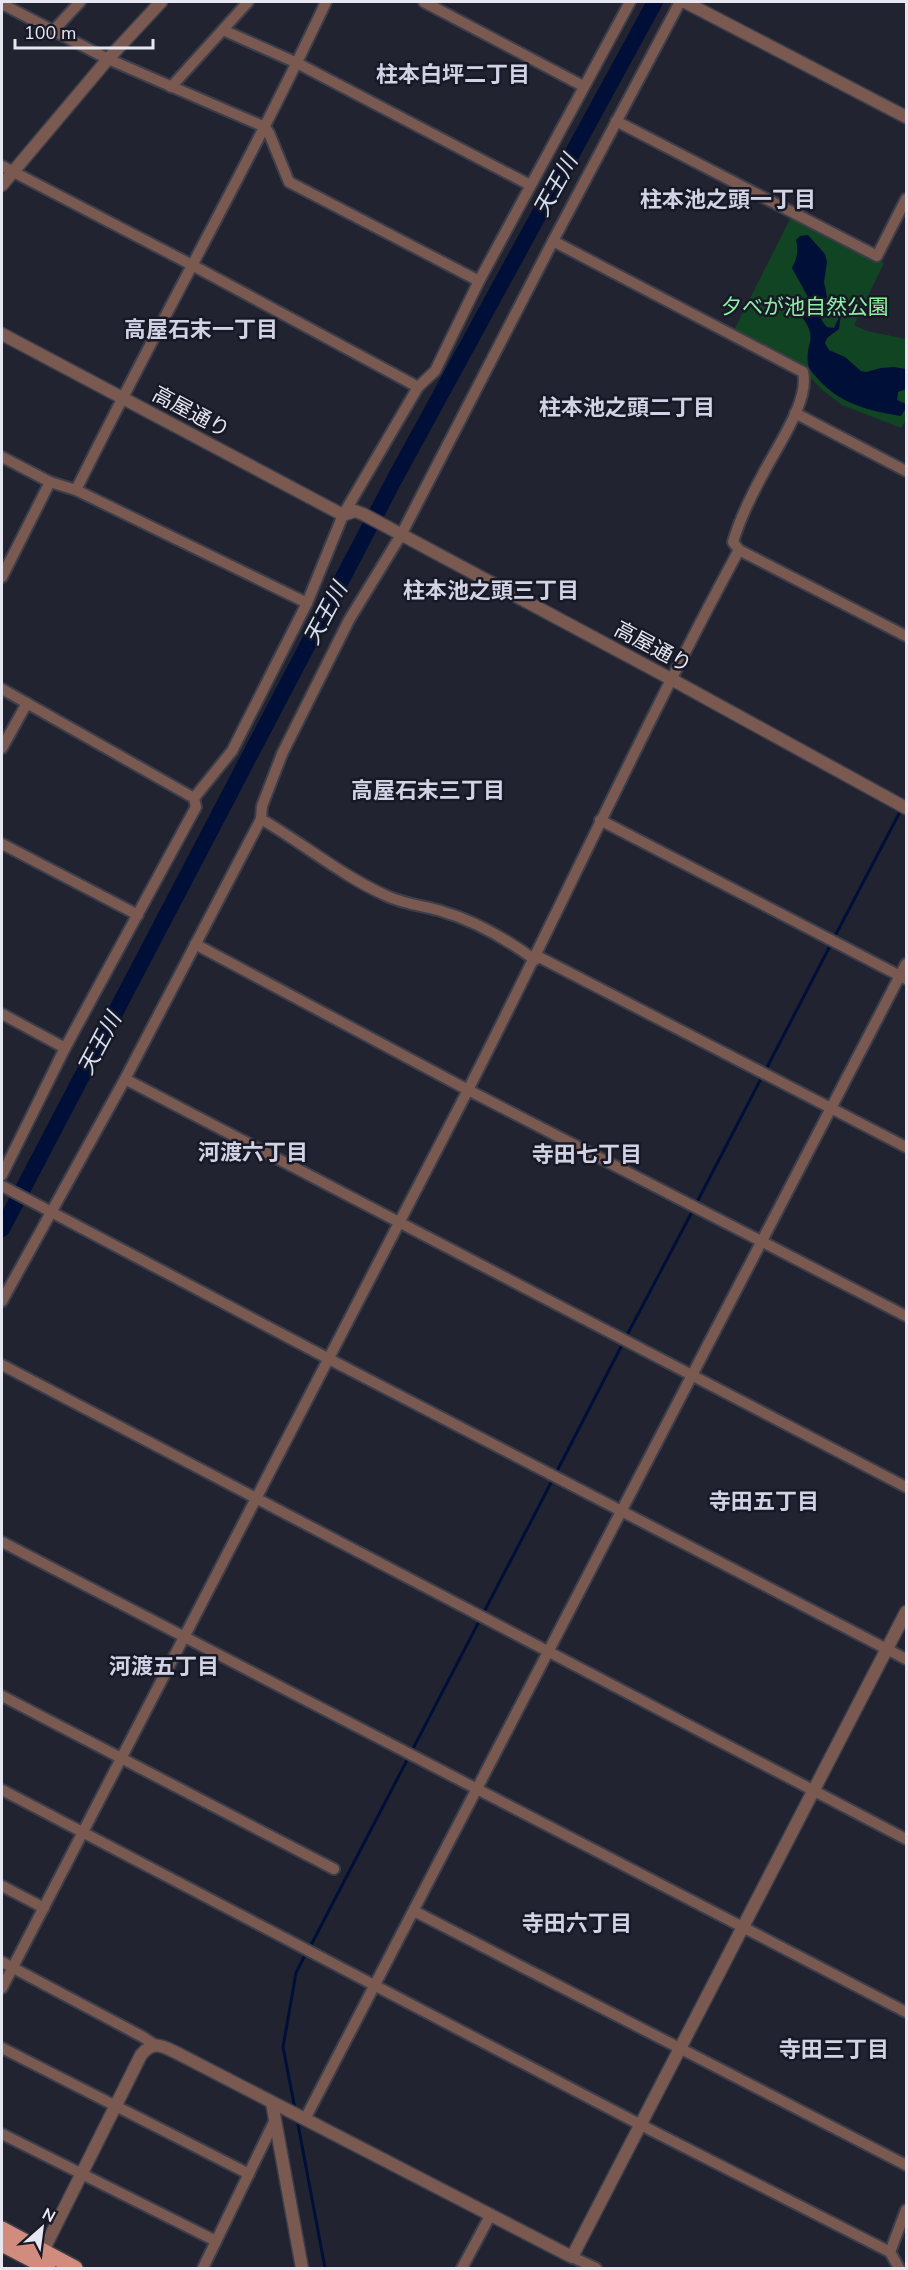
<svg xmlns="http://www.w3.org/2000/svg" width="908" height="2270" viewBox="0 0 908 2270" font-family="'Nunito Sans','Noto Sans JP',sans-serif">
	<rect width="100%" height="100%" fill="#212330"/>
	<!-- green -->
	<polygon fill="#142" points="792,215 884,263 854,325 867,331 906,339 906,420 901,428 842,405 821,389 808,375 733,332"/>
	<!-- water -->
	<path fill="#000f37" d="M808 235 825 254 827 262 824 282 827 297 825 304 829 307C822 315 816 315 827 327L834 328 845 304 848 305 841 314 839 329 827 338 825 343 829 350 845 357 861 371 866 372 881 368 894 367 906 369V389L898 392 897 400 906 404V408L901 416C870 411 840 404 818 379 814 374 809 370 808 364 805 341 819 340 802 317L808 297 792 268C797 258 799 251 796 240L800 236Z"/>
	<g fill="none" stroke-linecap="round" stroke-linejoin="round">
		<!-- stream -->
		<g stroke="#000f37" stroke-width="3">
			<polyline points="834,938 902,808"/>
			<polyline points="696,1204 831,944"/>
			<polyline points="626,1337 693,1210"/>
			<polyline points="556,1473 623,1343"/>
			<polyline points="310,1947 553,1479"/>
			<polyline points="295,2109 283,2047 296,1973 306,1953"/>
			<polyline points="297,2119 325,2268"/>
		</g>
		<!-- river -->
		<polyline stroke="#000f37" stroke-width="16" points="2,1229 394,480 655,2"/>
		<defs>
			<g id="minor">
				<polyline points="424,2 583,86"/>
				<polyline points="2,4 108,59 265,127 269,133 289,182 479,281"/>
				<polyline points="223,30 297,63 530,185"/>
				<polyline points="53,31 80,2"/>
				<polyline points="171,87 248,2"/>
				<polyline points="616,121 877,256 906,199"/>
				<polyline points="2,166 192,265 418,387"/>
				<path d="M553 241 803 372C810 401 776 448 763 474 751 496 740 518 733 542L739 550 906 636"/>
				<polyline points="795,413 906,471"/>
				<polyline points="2,457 50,482 76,490 307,603"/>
				<path d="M76 490C157 326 248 167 326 2"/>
				<polyline points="2,577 50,482"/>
				<polyline points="2,689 194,798 196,807 65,1048 2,1175"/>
				<polyline points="2,748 27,703"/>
				<polyline points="194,798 232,751 307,603 343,515 418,387 435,371 479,281 630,2"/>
				<path d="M261 819C304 844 342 876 387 896 404 904 424 906 441 911 476 921 505 938 535 960"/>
				<polyline points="600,820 906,979"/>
				<polyline points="2,844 138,915"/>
				<polyline points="195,944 468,1090 906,1316"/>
				<polyline points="537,956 906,1147"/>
				<polyline points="2,1014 65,1048"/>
				<polyline points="125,1079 906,1487"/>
				<polyline points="2,1186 329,1359 906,1659"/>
				<polyline points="2,1301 125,1079 261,819 262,806 282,754 349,620 401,535 553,241 680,2"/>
				<polyline points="2,1365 906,1839"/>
				<polyline points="2,1542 906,2012"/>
				<polyline points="2,1696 334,1869"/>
				<polyline points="2,1790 641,2125 890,2252 899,2268"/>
				<polyline points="2,1886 44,1908"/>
				<polyline points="414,1911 906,2165"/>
				<polyline points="2,1962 143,2037 155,2045"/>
				<path d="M2 1988 468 1090C560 910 643 727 739 550"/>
				<polyline points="2,2048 249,2174"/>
				<polyline points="305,2119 906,964"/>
				<polyline points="2,2134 216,2241"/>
				<polyline points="890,2252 906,2210"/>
				<polyline points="572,2257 596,2268"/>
				<polyline points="203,2268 274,2122"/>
				<polyline points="462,2268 490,2216"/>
			</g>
			<g id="tertiary">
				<polyline points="685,2 906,117"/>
				<polyline points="2,185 108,59 161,2"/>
				<polyline points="2,334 343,515 355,511 363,514 671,679 906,808"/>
				<polyline points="272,2103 302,2268"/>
				<path d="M39 2259 141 2055C153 2041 160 2045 175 2052L572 2257 906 1612"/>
			</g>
			<g id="primary">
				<polyline points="2,2229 75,2268"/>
				<polyline points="2,2244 48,2268"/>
			</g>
		</defs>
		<!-- minor casing -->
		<use href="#minor" stroke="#3d3e4b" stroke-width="14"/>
		<!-- tertiary casing -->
		<use href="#tertiary" stroke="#3d3e4b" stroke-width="15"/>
		<!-- primary casing -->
		<use href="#primary" stroke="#3d3e4b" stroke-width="18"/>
		<!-- minor -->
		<use href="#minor" stroke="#7a5951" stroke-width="10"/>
		<!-- tertiary -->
		<use href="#tertiary" stroke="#7a5951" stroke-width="12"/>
		<!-- primary -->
		<use href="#primary" stroke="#d18c7d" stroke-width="15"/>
	</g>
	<g text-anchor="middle" stroke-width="5" stroke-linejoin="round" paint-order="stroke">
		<!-- park labels -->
		<g font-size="21" fill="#90eea6" stroke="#181926">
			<text x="805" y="314">夕べが池自然公園</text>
		</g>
		<!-- street labels -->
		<g font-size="21" fill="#e6e7f0" stroke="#181926">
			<text transform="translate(191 412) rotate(28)" y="7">高屋通り</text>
			<text transform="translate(653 647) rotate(28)" y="7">高屋通り</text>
		</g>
		<!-- neighbourhood labels -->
		<g font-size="22" font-weight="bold" fill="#d1d3e5" stroke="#181926">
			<text x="453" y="82">柱本白坪二丁目</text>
			<text x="728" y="207">柱本池之頭一丁目</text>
			<text x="201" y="337">高屋石末一丁目</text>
			<text x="627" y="415">柱本池之頭二丁目</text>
			<text x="491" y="598">柱本池之頭三丁目</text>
			<text x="428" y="798">高屋石末三丁目</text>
			<text x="253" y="1160">河渡六丁目</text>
			<text x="587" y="1162">寺田七丁目</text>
			<text x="764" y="1509">寺田五丁目</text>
			<text x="164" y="1674">河渡五丁目</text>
			<text x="577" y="1931">寺田六丁目</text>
			<text x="834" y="2057">寺田三丁目</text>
		</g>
		<!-- water labels -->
		<g font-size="22" font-style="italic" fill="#d7e2f3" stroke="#181926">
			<text transform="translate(555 185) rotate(-61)" y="8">天王川</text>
			<text transform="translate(325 613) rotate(-62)" y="8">天王川</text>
			<text transform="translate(99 1043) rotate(-62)" y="8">天王川</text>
		</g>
	</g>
	<!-- border -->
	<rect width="908" height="2270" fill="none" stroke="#e6e7f0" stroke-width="6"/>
	<!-- north arrow -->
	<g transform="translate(42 2228) rotate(28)" stroke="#181926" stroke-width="4.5" paint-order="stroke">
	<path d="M0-4.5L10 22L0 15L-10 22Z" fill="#e6e7f0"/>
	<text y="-9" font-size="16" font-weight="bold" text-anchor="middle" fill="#e6e7f0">N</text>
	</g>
	<!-- scale -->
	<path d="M15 39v9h138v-9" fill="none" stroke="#e6e7f0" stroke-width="3"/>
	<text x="24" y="39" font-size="18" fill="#e6e7f0" stroke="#181926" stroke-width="4.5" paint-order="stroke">100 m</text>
</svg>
